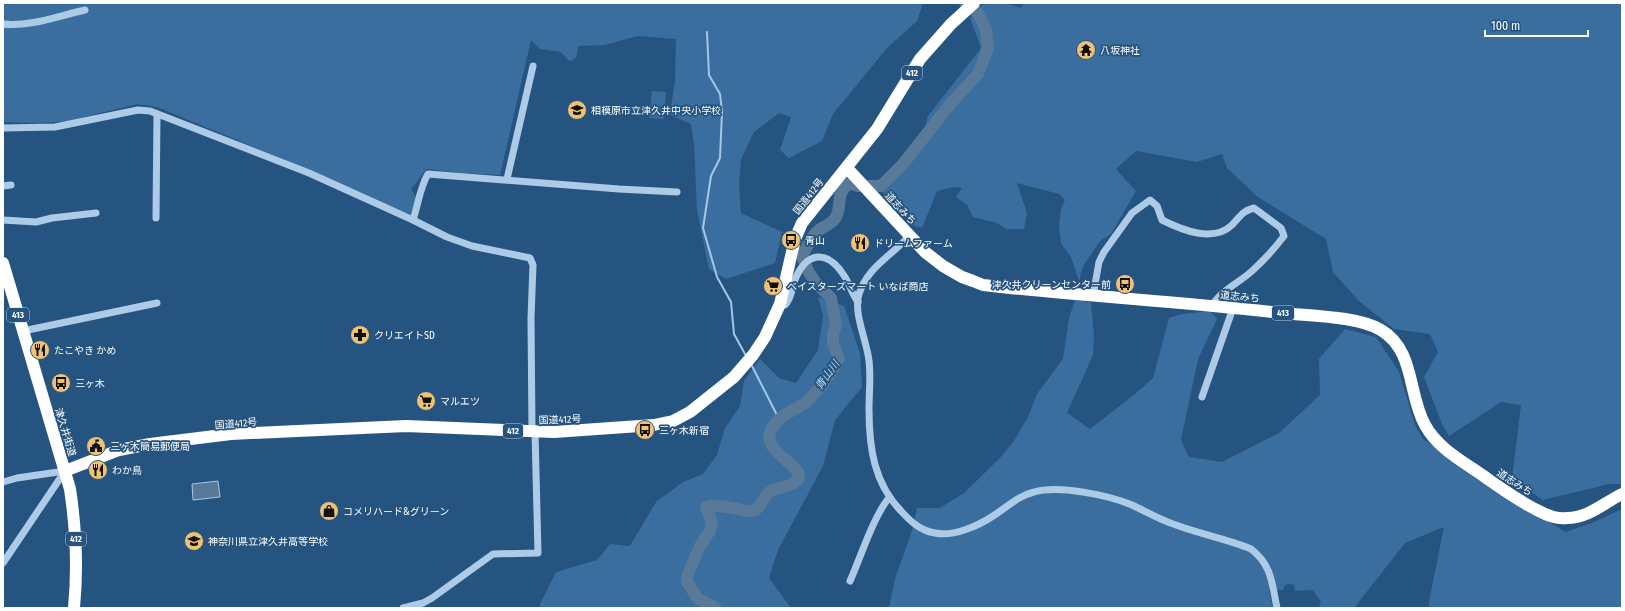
<svg xmlns="http://www.w3.org/2000/svg" width="1625" height="611" viewBox="0 0 1625 611" font-family="'Fira Sans Condensed','Noto Sans JP',sans-serif">
	<rect width="100%" height="100%" fill="#265481"/>
	<!-- green -->
	<g fill="#3a6e9e">
		<path d="M3 3H923L917 21 887 48 833 114 822 141 789 158 780 150 791 117 779 113 754 132 741 159 739 183 741 213 782 232 775 263 726 279 709 269 697 210 694 144 691 124 670 115 675 80 676 39 637 36 605 45 578 46C577 52 578 59 571 61L568 60 561 52 540 49 531 40 500 175 462 173 427 169 411 189 416 197 411 214 403 212 309 170 157 107 137 104 68 121 40 123 3 122Z"/>
		<polygon points="984,3 1005,3 1021,8 1024,3 1622,3 1622,484 1609,484 1543,500 1512,479 1521,405 1501,402 1449,436 1442,424 1424,377 1438,352 1430,334 1394,329 1359,301 1333,272 1326,239 1258,197 1227,168 1222,154 1197,162 1136,151 1116,169 1136,191 1111,234 1100,241 1083,266 1079,281 1071,257 1061,243 1059,226 1061,209 1065,200 1059,194 1017,183 1027,213 1024,229 1006,229 997,223 973,217 967,205 956,197 962,188 954,187 937,191 922,228 912,225 881,190 919,149 928,116 981,48 970,18"/>
		<polygon points="652,91 666,92 664,119 649,118"/>
		<polygon points="818,297 844,306 860,353 862,387 835,420 823,466 778,550 769,578 791,608 538,608 556,572 597,560 610,544 630,546 656,502 683,482 703,474 717,455 725,428 740,406 744,381 760,359 779,378 796,383 818,350 823,316"/>
		<polygon points="1075,300 1091,302 1094,336 1093,355 1067,413 1090,429 1135,394 1153,378 1169,318 1182,314 1210,311 1217,319 1198,359 1181,440 1189,457 1222,462 1279,433 1320,395 1319,359 1345,329 1376,337 1399,372 1415,425 1423,439 1565,532 1592,523 1622,509 1622,608 1430,608 1429,602 1444,527 1405,543 1354,608 1318,608 1321,602 1313,590 1295,591 1294,585 1290,584 1285,585 1283,590 1269,590 1273,608 889,608 895,579 912,531 917,508 940,508 964,493 999,459 1014,441 1028,417 1037,394 1063,359 1069,318"/>
	</g>
	<!-- water -->
	<polygon fill="#587998" stroke="#a2c7e7" points="218,481 220,497 193,500 192,484"/>
	<g fill="none" stroke-linecap="round" stroke-linejoin="round">
		<!-- stream -->
		<g stroke="#a2c7e7" stroke-width="2">
			<polyline points="707,32 709,75 720,94 722,111 720,158 711,176 703,228 717,277 731,302 734,334 745,354"/>
			<polyline points="752,366 779,419"/>
		</g>
		<!-- river -->
		<path stroke="#587998" stroke-width="12" d="M716 608 698 599 687 582 688 574 700 546 710 531 712 522 706 507C717 504 728 507 739 509 743 510 747 512 751 511 764 509 761 496 771 491 778 487 795 486 798 479 805 465 760 452 771 430 778 415 794 411 806 402 820 390 830 374 839 359L833 343V334L836 325 831 298 816 283 808 271 802 256C807 247 811 236 819 230 826 225 832 224 836 217 843 203 834 197 849 183L857 186H881L903 164 951 103 978 74 988 48 986 30 978 13 965 3"/>
		<!-- minor -->
		<g stroke="#adcbe6" stroke-width="7">
			<path d="M3 24C30 27 58 16 85 10"/>
			<polyline points="3,128 55,127 138,110 150,111 309,173 413,220 447,237 472,246 530,258 533,265 531,318 532,431"/>
			<polyline points="507,179 533,66"/>
			<polyline points="3,186 11,185"/>
			<polyline points="156,218 157,114"/>
			<polyline points="3,220 36,222 52,218 96,213"/>
			<path d="M413 220C418 205 420 187 428 174L619 189 677 192"/>
			<path d="M910 235C892 256 868 266 859 294 853 313 867 341 869 361 871 377 869 393 869 409 869 448 874 483 901 511 911 522 921 531 935 533 953 537 978 526 993 516 1007 507 1018 496 1034 492 1059 485 1108 495 1132 505 1147 512 1160 520 1176 525 1200 534 1227 539 1251 549 1272 565 1272 584 1277 608"/>
			<path d="M1093 296 1099 262 1104 252 1132 213 1150 200 1157 206 1162 220C1182 230 1213 243 1232 225 1240 217 1242 211 1254 208L1281 228 1284 236C1275 248 1263 261 1252 271 1239 283 1221 290 1212 306"/>
			<path d="M780 304 785 305C791 300 792 289 794 282 806 251 827 248 845 277 850 285 852 294 858 302"/>
			<polyline points="23,331 157,303"/>
			<polyline points="1202,397 1233,308"/>
			<polyline points="3,482 17,478 65,471"/>
			<polyline points="3,563 65,471"/>
			<path d="M850 581C860 559 874 515 889 498"/>
			<polyline points="403,608 423,603 432,598 493,554 538,553 535,432"/>
		</g>
		<!-- highway -->
		<g stroke="#fff" stroke-width="12">
			<path d="M847 168 925 252 943 266 962 277 973 281 983 285 1010 288C1100 297 1191 303 1282 313 1309 316 1358 316 1381 330 1415 350 1408 395 1425 425 1438 449 1464 462 1485 477 1502 489 1520 502 1539 511 1548 516 1557 519 1567 518 1588 518 1604 503 1622 494"/>
			<path d="M3 263 70 489C76 529 78 567 74 608"/>
			<polyline points="65,471 119,450 150,444 231,434 406,426 554,432 654,425 673,421 690,412 734,377 753,355 765,337 780,304 795,239 802,223 877,129 920,59 951,24 974,3"/>
		</g>
	</g>
	<!-- icons -->
	<defs>
		<symbol id="temple-disc" viewBox="-11 -11 22 22"><circle r="9.5" fill="#efc272" stroke="#265481"/><path d="M0-6L5-2H3V0L6.5 2.5H4V6H1.5V3h-3V6H-4V2.5H-6.5L-3 0V-2H-5Z" fill="#111"/></symbol>
		<symbol id="school-disc" viewBox="-11 -11 22 22"><circle r="9.5" fill="#efc272" stroke="#265481"/><path d="M0-5L7-2L0 1L-7-2ZM-4 1L0 2.5L4 1V4Q0 6-4 4Z" fill="#111"/></symbol>
		<symbol id="bus-disc" viewBox="-11 -11 22 22"><circle r="9.5" fill="#efc272" stroke="#265481"/><path d="M-5-6H5V4H4V6H2V4H-2V6H-4V4H-5ZM-3.5-4V0h7V-4ZM-3.5 1.2v1.5H-2V1.2ZM2 1.2v1.5H3.5V1.2Z" fill="#111"/></symbol>
		<symbol id="restaurant-disc" viewBox="-11 -11 22 22"><circle r="9.5" fill="#efc272" stroke="#265481"/><path d="M-5-6h1v4h1v-4h1v4h1v-4h1v5L-1.5 .5V6h-2V.5L-5-1ZM5-6V6H3V1.5H1.5Q1.5-4 5-6Z" fill="#111"/></symbol>
		<symbol id="supermarket-disc" viewBox="-11 -11 22 22"><circle r="9.5" fill="#efc272" stroke="#265481"/><path d="M-6-5.5h2.5l.6 2H6L4.5 2H-2.5L-4.4-4H-6ZM-1.5 3.2a1.3 1.3 0 1 0 .1 0ZM3 3.2a1.3 1.3 0 1 0 .1 0Z" fill="#111"/></symbol>
		<symbol id="pharmacy-disc" viewBox="-11 -11 22 22"><circle r="9.5" fill="#efc272" stroke="#265481"/><path d="M-2-6h4v4h4v4h-4v4h-4v-4h-4v-4h4Z" fill="#111"/></symbol>
		<symbol id="civic-disc" viewBox="-11 -11 22 22"><circle r="9.5" fill="#efc272" stroke="#265481"/><path d="M-.6-6.5H3V-4.5H.6V-3L4-1V1h2V6H-6V1h2V-1L-.6-3ZM-1.2 2.5V6h2.4V2.5Z" fill="#111"/></symbol>
		<symbol id="shop-disc" viewBox="-11 -11 22 22"><circle r="9.5" fill="#efc272" stroke="#265481"/><path d="M-5-2.5h2.3a2.7 3.5 0 0 1 5.4 0H5L5.5 6h-11ZM-1.5-2.5h3a1.5 2.3 0 0 0-3 0Z" fill="#111"/></symbol>
	</defs>
	<g fill-rule="evenodd">
		<use href="#temple-disc" x="1075" y="39" width="22" height="22"/>
		<use href="#school-disc" x="566" y="99" width="22" height="22"/>
		<use href="#bus-disc" x="780" y="229" width="22" height="22"/>
		<use href="#restaurant-disc" x="849" y="232" width="22" height="22"/>
		<use href="#bus-disc" x="1114" y="273" width="22" height="22"/>
		<use href="#supermarket-disc" x="762" y="275" width="22" height="22"/>
		<use href="#pharmacy-disc" x="349" y="324" width="22" height="22"/>
		<use href="#restaurant-disc" x="29" y="339" width="22" height="22"/>
		<use href="#bus-disc" x="50" y="372" width="22" height="22"/>
		<use href="#supermarket-disc" x="415" y="390" width="22" height="22"/>
		<use href="#bus-disc" x="634" y="419" width="22" height="22"/>
		<use href="#civic-disc" x="85" y="435" width="22" height="22"/>
		<use href="#restaurant-disc" x="87" y="459" width="22" height="22"/>
		<use href="#shop-disc" x="318" y="500" width="22" height="22"/>
		<use href="#school-disc" x="183" y="530" width="22" height="22"/>
	</g>
	<g text-anchor="middle" stroke-width="3.5" stroke-linejoin="round" paint-order="stroke">
		<!-- shield labels -->
		<g fill="#265481" stroke="#beccd9" stroke-width="1">
			<rect x="902" y="66" width="20" height="14" rx="3"/>
			<rect x="1272" y="306" width="22" height="14" rx="3"/>
			<rect x="7" y="308" width="22" height="14" rx="3"/>
			<rect x="503" y="424" width="20" height="14" rx="3"/>
			<rect x="66" y="532" width="20" height="14" rx="3"/>
		</g>
		<g font-size="9" font-weight="bold" fill="#fff">
			<text x="912" y="76">412</text>
			<text x="1283" y="316">413</text>
			<text x="18" y="318">413</text>
			<text x="513" y="434">412</text>
			<text x="76" y="542">412</text>
		</g>
		<!-- poi labels -->
		<g font-size="10" fill="#fff" stroke="#265481" text-anchor="start">
			<text x="1100" y="54">八坂神社</text>
			<text x="591" y="114">相模原市立津久井中央小学校</text>
			<text x="805" y="244">青山</text>
			<text x="874" y="247">ドリームファーム</text>
			<text x="1111" y="288" text-anchor="end">津久井クリーンセンター前</text>
			<text x="787" y="290">ベイスターズマート いなば商店</text>
			<text x="374" y="339">クリエイトSD</text>
			<text x="54" y="354">たこやき かめ</text>
			<text x="75" y="387">三ヶ木</text>
			<text x="440" y="405">マルエツ</text>
			<text x="659" y="434">三ヶ木新宿</text>
			<text x="110" y="450">三ヶ木簡易郵便局</text>
			<text x="112" y="474">わか鳥</text>
			<text x="343" y="515">コメリハード&amp;グリーン</text>
			<text x="208" y="545">神奈川県立津久井高等学校</text>
		</g>
		<!-- street labels -->
		<g font-size="10" fill="#fff" stroke="#265481">
			<text transform="translate(808 196) rotate(-52)" y="4">国道412号</text>
			<text transform="translate(901 208) rotate(47)" y="4">道志みち</text>
			<text transform="translate(1240 296) rotate(6)" y="4">道志みち</text>
			<text transform="translate(560 419) rotate(-2)" y="4">国道412号</text>
			<text transform="translate(236 423) rotate(-5)" y="4">国道412号</text>
			<text transform="translate(66 432) rotate(73)" y="4">津久井街道</text>
			<text transform="translate(1515 482) rotate(33)" y="4">道志みち</text>
		</g>
		<!-- water labels -->
		<g font-size="11" font-style="italic" fill="#b9d5ee" stroke="#265481">
			<text transform="translate(827 375) rotate(-55)" y="4">青山川</text>
		</g>
	</g>
	<!-- border -->
	<rect width="1625" height="611" fill="none" stroke="#ffffff" stroke-width="8"/>
	<!-- scale -->
	<path d="M1485 30v6h103v-6" fill="none" stroke="#ffffff" stroke-width="2"/>
	<text x="1491" y="30" font-size="12" fill="#ffffff" stroke="#265481" stroke-width="3" paint-order="stroke">100 m</text>
</svg>
